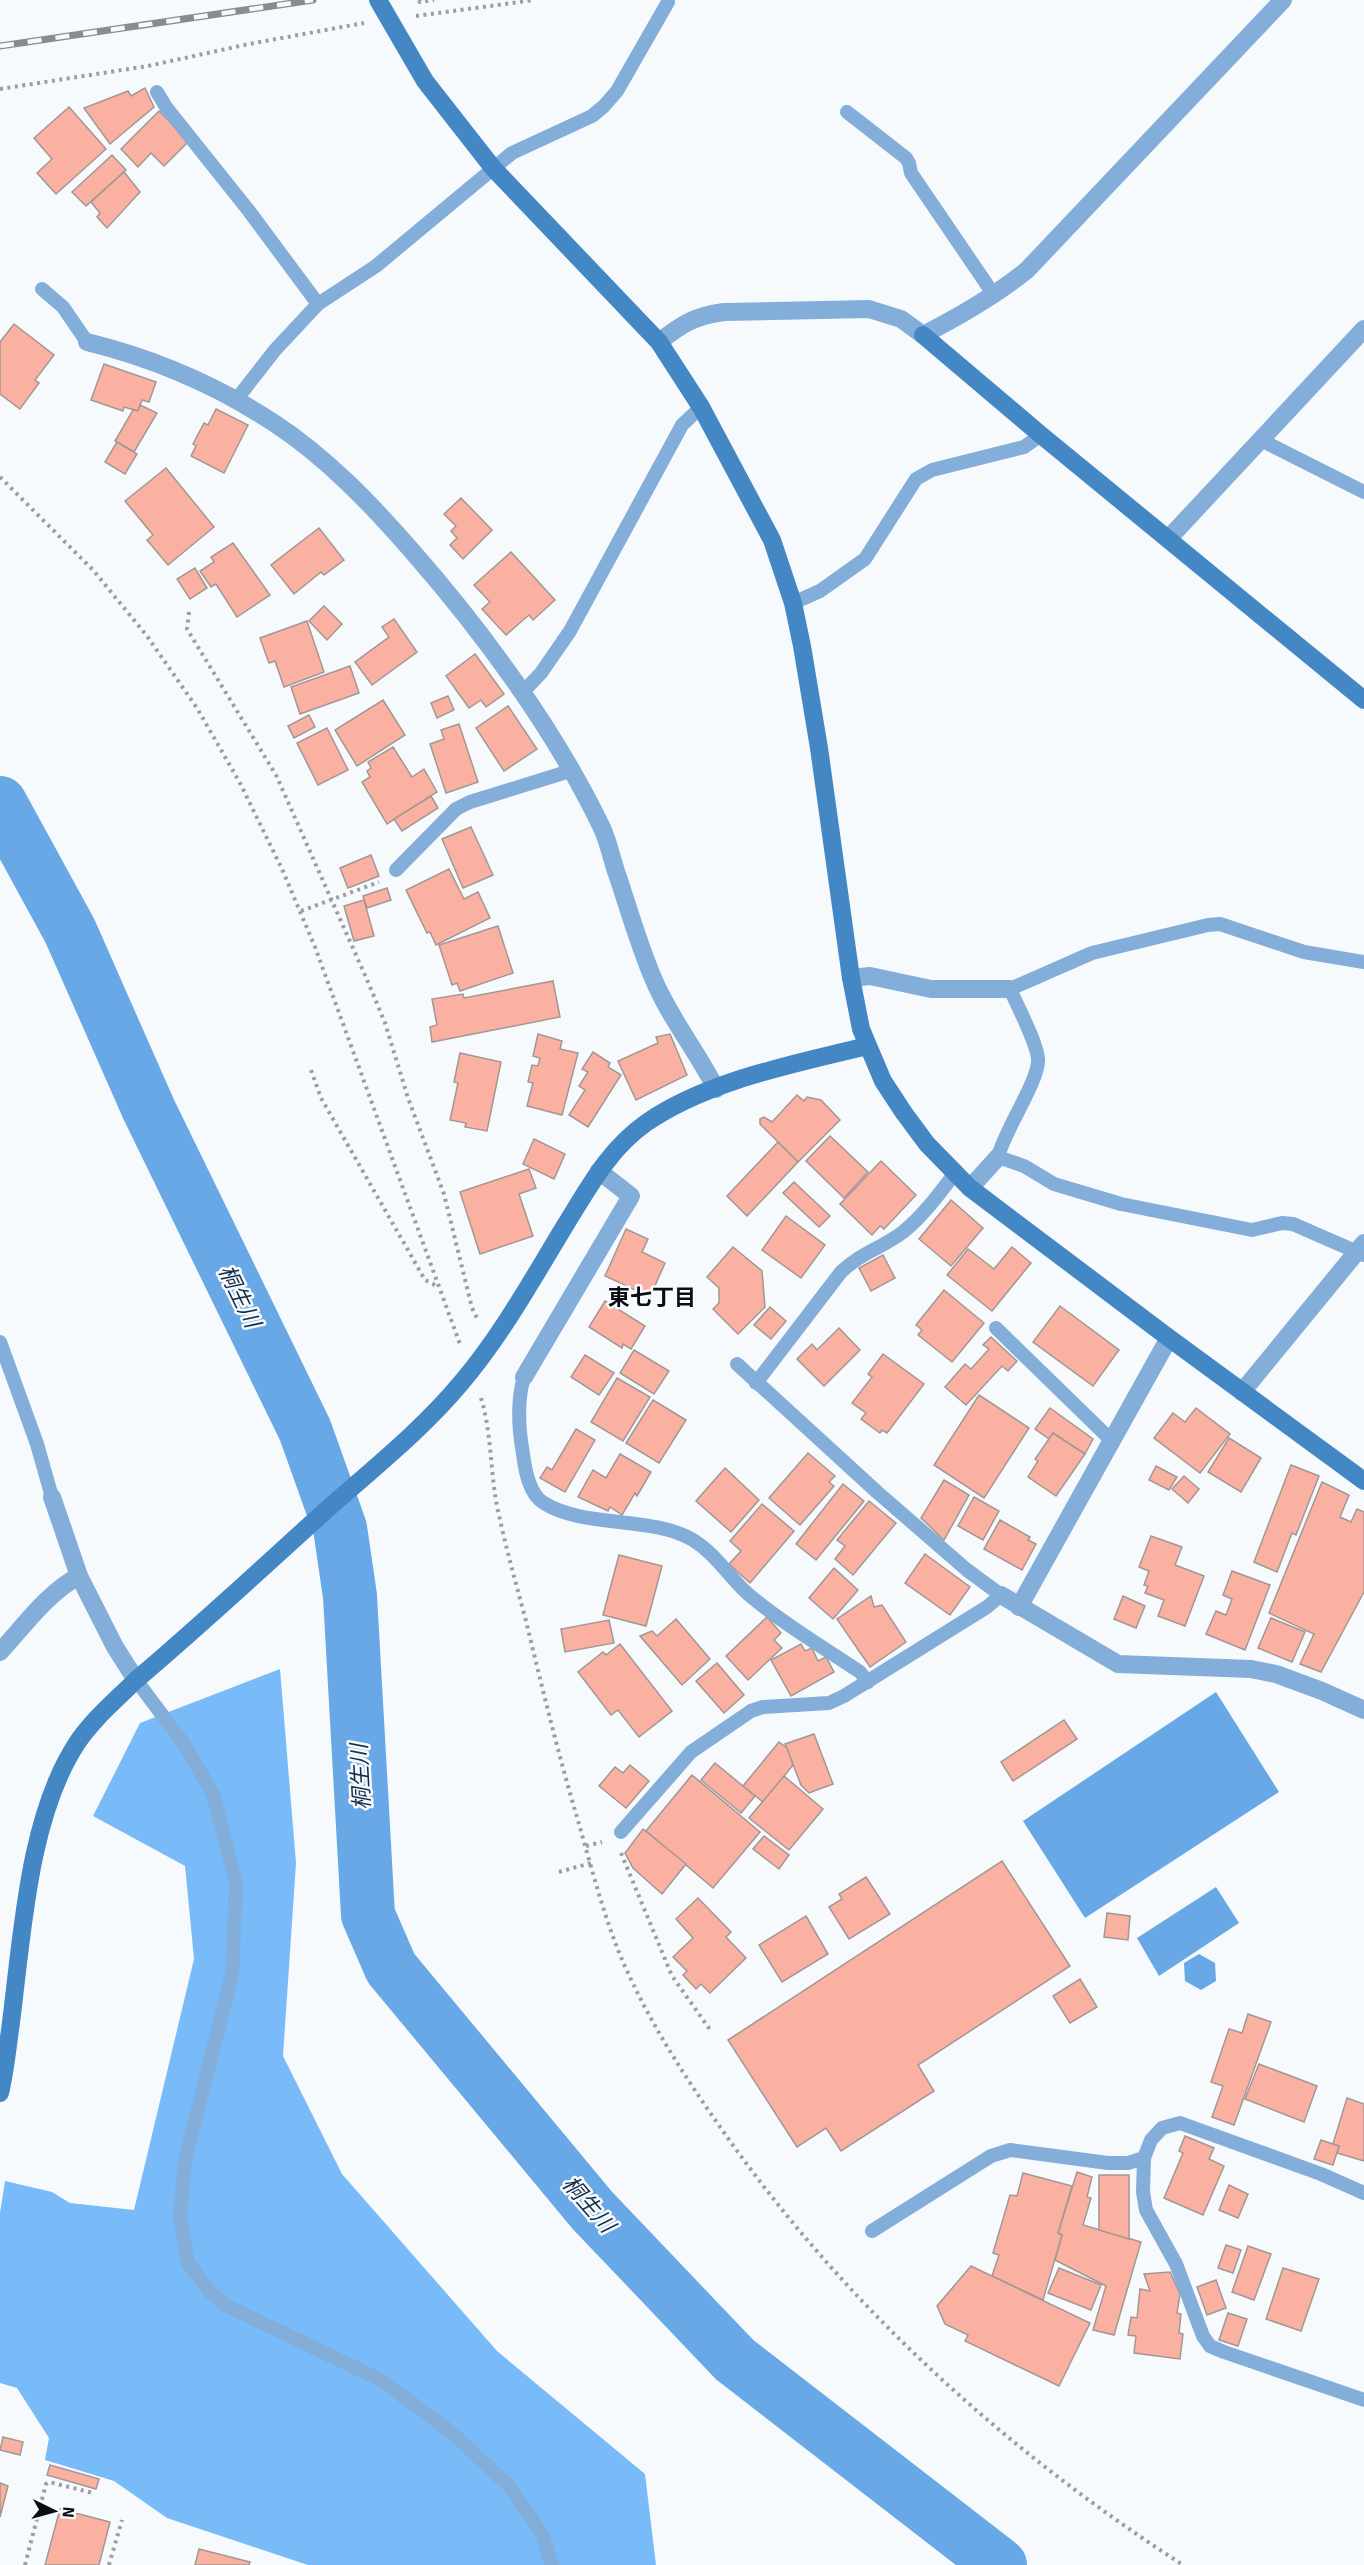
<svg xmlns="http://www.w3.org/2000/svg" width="1364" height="2565" viewBox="0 0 1364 2565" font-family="Signika,'Noto Sans JP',sans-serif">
	<rect width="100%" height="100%" fill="#f7fafd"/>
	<!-- forest -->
	<polygon fill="#79baf8" points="280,1669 296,1863 283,2056 342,2174 497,2351 645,2474 656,2565 308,2565 167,2518 114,2481 45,2460 49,2438 17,2388 0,2383 0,2213 5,2181 52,2192 70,2203 134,2210 194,1959 185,1866 93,1816 140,1723"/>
	<!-- water -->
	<g fill="#68a8e6">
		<polygon points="1216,1692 1279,1792 1085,1918 1023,1821"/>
		<polygon points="1216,1887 1239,1923 1159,1976 1137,1938"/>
		<polygon points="1199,1954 1215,1963 1216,1981 1201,1990 1185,1981 1184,1963"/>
	</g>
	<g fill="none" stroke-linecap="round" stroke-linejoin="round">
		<!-- river -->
		<polyline stroke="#68a8e6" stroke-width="54" points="0,803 70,931 149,1110 305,1430 340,1528 350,1596 368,1915 391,1968 592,2210 735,2360 1000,2565"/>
	</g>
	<!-- building -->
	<g fill="#fbb1a1" stroke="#a29794" stroke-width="1.5">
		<polygon points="145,88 154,107 110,144 84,108 128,91 131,96"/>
		<polygon points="69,107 106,149 56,194 37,173 52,159 34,138"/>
		<polygon points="159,111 189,141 164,166 151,153 138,167 121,149"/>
		<polygon points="112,155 126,170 86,206 72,192"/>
		<polygon points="124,172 140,192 107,228 97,217 100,213 91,202"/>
		<polygon points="14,324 54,355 35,380 39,383 20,409 0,394 0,342"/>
		<polygon points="104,364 156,382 149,402 142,400 138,411 124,407 123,411 91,400"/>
		<polygon points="140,405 157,413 134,452 115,441 133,410 138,411"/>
		<polygon points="216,409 248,425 224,473 191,456 196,446 193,444 204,423 208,425"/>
		<polygon points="117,442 137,454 125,474 105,462"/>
		<polygon points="166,468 214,527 168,565 147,540 153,535 125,501"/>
		<polygon points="461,498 492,530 463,559 450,545 457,538 451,531 456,526 444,514"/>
		<polygon points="319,528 344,560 324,575 321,572 294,594 271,565"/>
		<polygon points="233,543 270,595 237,617 216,584 211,587 200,571 214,562 211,557"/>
		<polygon points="511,552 555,600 533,620 529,615 506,635 482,609 490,602 474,585"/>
		<polygon points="195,568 207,588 190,599 177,579"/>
		<polygon points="324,606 342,624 327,640 309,621"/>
		<polygon points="394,619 417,652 372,685 355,662 389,637 382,627"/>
		<polygon points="307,621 324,672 284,687 275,661 269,663 260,638"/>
		<polygon points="475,654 504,694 486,707 481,700 469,708 446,676"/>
		<polygon points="350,666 359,693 300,714 291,687"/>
		<polygon points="448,696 454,710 437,718 431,703"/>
		<polygon points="383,700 405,735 357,766 335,730"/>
		<polygon points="508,706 537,749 504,771 476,728"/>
		<polygon points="309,715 315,727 294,738 288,726"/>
		<polygon points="459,724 478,782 446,793 430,744 444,739 441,730"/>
		<polygon points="327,728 348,770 318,785 297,743"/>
		<polygon points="393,747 412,777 424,769 437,792 387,824 362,782 370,777 367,771 371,768 368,762"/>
		<polygon points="431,796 438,808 402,831 394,819"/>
		<polygon points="471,827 493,875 463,888 442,839"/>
		<polygon points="371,855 379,876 348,888 340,868"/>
		<polygon points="449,869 464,899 478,892 490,918 436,945 430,932 427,933 406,890"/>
		<polygon points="387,888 391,900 367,908 363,896"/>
		<polygon points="364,900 374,936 354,941 344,906"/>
		<polygon points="498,926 513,973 460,991 457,983 452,985 439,945"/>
		<polygon points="553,981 560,1017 432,1042 430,1027 437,1025 432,999 463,994 464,998"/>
		<polygon points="538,1034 562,1041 560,1049 578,1053 562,1115 527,1106 533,1083 528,1082 532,1065 538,1066 540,1058 533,1056"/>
		<polygon points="670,1034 687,1075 636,1100 618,1061 658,1043 656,1037"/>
		<polygon points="593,1052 610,1063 608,1067 621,1075 588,1127 569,1115 585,1090 579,1086 588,1072 582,1069"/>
		<polygon points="460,1053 501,1062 487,1131 465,1127 466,1123 450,1120 458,1083 454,1082"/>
		<polygon points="797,1095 804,1101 807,1097 821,1100 840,1120 798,1162 760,1124 760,1119 764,1117 772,1122"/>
		<polygon points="830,1136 868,1172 844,1198 806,1161"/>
		<polygon points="534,1139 565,1154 554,1179 523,1164"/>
		<polygon points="778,1142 798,1162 747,1216 727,1196"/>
		<polygon points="881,1161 916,1195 884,1229 880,1226 872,1235 840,1204"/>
		<polygon points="529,1169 536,1188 519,1194 533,1236 480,1254 460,1192"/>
		<polygon points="794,1182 830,1216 819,1227 783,1193"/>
		<polygon points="951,1200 983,1228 951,1266 919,1239"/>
		<polygon points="786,1216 825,1245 801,1278 762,1250"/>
		<polygon points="626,1229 648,1239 642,1252 665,1263 650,1297 605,1276"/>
		<polygon points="733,1247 762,1271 765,1307 738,1334 713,1309 719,1303 719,1288 707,1277"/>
		<polygon points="1012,1247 1031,1263 992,1311 947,1275 968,1249 994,1269"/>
		<polygon points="883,1255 895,1278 871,1291 859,1268"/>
		<polygon points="944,1290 984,1323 952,1362 918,1335 922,1330 916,1325"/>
		<polygon points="605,1301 645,1326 631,1349 623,1344 622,1348 589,1327"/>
		<polygon points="1060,1306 1119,1350 1093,1386 1033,1342"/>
		<polygon points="770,1307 786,1321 771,1339 754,1325"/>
		<polygon points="839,1328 860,1350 824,1386 797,1359 812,1344 817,1350"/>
		<polygon points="991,1337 1017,1361 1008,1371 1002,1366 966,1405 945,1387 965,1364 971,1369 989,1349 983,1345"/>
		<polygon points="634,1350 669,1371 654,1394 620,1373"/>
		<polygon points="883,1354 924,1384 887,1433 882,1430 880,1433 861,1419 866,1413 852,1403 872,1377 868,1374"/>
		<polygon points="585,1355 614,1373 599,1395 571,1377"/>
		<polygon points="617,1378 650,1397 623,1441 591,1422"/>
		<polygon points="979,1395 1029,1428 984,1498 934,1465"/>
		<polygon points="653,1400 686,1420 659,1463 626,1443"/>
		<polygon points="1050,1408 1093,1439 1085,1454 1053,1433 1049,1439 1035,1429"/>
		<polygon points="1196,1408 1230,1434 1200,1473 1154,1438 1173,1413 1185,1422"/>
		<polygon points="576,1429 595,1440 565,1492 540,1478 547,1467 552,1470"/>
		<polygon points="1053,1433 1085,1454 1056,1496 1028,1477 1038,1461 1035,1459"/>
		<polygon points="1229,1438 1261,1458 1241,1492 1208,1472"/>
		<polygon points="808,1453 835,1476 829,1482 834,1486 800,1525 769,1498"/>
		<polygon points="620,1454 651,1472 637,1496 635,1493 622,1515 610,1507 608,1511 578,1497 593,1470 606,1478"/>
		<polygon points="1291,1465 1319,1476 1296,1535 1292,1533 1277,1572 1254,1562"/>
		<polygon points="1156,1466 1177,1477 1169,1490 1149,1480"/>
		<polygon points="725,1468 759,1500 731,1532 696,1501"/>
		<polygon points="1184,1476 1199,1489 1188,1503 1172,1489"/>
		<polygon points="944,1480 969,1495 944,1540 921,1518"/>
		<polygon points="1322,1482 1349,1495 1340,1517 1351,1522 1357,1509 1364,1512 1364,1592 1321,1672 1300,1664 1314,1634 1269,1613"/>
		<polygon points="843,1484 864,1501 816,1560 796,1544"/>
		<polygon points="974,1497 999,1511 983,1540 958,1526"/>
		<polygon points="869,1501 896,1523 853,1575 835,1559 845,1546 837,1540"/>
		<polygon points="762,1504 794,1531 750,1583 729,1564 741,1551 730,1541"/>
		<polygon points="1000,1520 1030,1537 1028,1540 1036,1544 1022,1570 984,1549"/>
		<polygon points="1151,1536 1182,1547 1175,1565 1204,1576 1185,1626 1158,1616 1164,1600 1145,1593 1148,1586 1144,1585 1149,1571 1139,1567"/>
		<polygon points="925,1554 970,1587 950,1615 905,1583"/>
		<polygon points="619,1555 662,1566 646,1626 603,1615"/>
		<polygon points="834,1568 858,1590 833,1619 809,1598"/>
		<polygon points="1232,1571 1270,1585 1245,1650 1206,1634 1216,1611 1226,1615 1232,1599 1223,1595"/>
		<polygon points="871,1596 874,1607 882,1605 906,1642 870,1667 837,1619"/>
		<polygon points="1123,1596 1145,1606 1136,1628 1114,1619"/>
		<polygon points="767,1617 781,1633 774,1640 782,1648 748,1680 726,1656"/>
		<polygon points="1271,1618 1305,1632 1292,1662 1258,1648"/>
		<polygon points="676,1619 710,1659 682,1685 640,1636 652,1631 657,1636"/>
		<polygon points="609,1620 614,1643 565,1652 561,1629"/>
		<polygon points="620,1644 672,1711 639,1737 618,1710 611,1715 578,1672 603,1652 606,1655"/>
		<polygon points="801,1644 805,1651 812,1648 818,1661 826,1657 834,1672 791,1696 771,1660"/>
		<polygon points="717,1663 744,1695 724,1713 696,1681"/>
		<polygon points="1064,1720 1077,1739 1013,1781 1001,1762"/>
		<polygon points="814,1734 833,1784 809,1793 801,1785 785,1744"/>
		<polygon points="779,1742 787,1748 793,1765 763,1802 743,1786"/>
		<polygon points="715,1763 755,1796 741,1813 701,1780"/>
		<polygon points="630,1765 649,1781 626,1808 599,1786 615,1767 623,1773"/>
		<polygon points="692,1775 760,1832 713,1888 646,1831"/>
		<polygon points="784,1776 823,1809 789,1850 749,1818"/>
		<polygon points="643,1829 686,1864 662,1894 633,1868 625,1853"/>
		<polygon points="764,1836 789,1855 779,1869 753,1849"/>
		<polygon points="1002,1861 1070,1966 918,2065 934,2091 841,2151 826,2128 797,2147 728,2040"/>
		<polygon points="866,1877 890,1914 849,1939 829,1907 842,1899 839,1894"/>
		<polygon points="698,1898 731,1932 726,1937 746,1958 710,1993 701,1984 696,1989 683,1975 687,1971 673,1957 693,1938 676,1919"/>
		<polygon points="1107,1913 1130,1916 1128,1940 1104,1937"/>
		<polygon points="806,1916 828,1954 782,1982 759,1945"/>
		<polygon points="1080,1979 1097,2007 1070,2023 1053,1996"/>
		<polygon points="1248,2014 1271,2022 1234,2125 1212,2117 1223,2086 1211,2082 1229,2029 1242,2033"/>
		<polygon points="1259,2064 1317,2086 1304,2122 1245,2099"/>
		<polygon points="1347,2098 1364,2104 1364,2161 1337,2153 1339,2146 1333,2144"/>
		<polygon points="1185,2136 1214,2148 1209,2159 1224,2166 1203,2215 1164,2198 1183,2153 1179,2151"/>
		<polygon points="1321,2140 1339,2146 1333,2165 1314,2159"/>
		<polygon points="1077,2172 1092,2177 1087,2197 1091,2198 1083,2225 1141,2242 1114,2335 1093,2330 1106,2286 1055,2260 1062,2235 1058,2233"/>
		<polygon points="1023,2173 1072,2186 1058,2233 1062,2235 1043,2300 992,2276 999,2255 993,2253 1010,2195 1017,2196"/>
		<polygon points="1099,2175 1129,2175 1129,2239 1099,2230"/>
		<polygon points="1229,2185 1248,2194 1238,2218 1219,2210"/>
		<polygon points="1226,2245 1241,2250 1233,2273 1218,2268"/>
		<polygon points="1248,2246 1271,2254 1254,2300 1232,2292"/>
		<polygon points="971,2266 1090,2323 1059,2386 965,2341 968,2335 945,2324 937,2306"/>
		<polygon points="1059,2268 1101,2285 1091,2310 1048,2293"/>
		<polygon points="1283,2268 1319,2279 1301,2331 1266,2319"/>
		<polygon points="1170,2272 1180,2294 1177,2313 1181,2314 1179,2333 1183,2334 1180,2359 1134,2353 1136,2336 1128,2335 1131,2317 1137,2318 1140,2289 1150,2291 1144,2274"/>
		<polygon points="1216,2280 1226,2308 1207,2315 1197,2287"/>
		<polygon points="1228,2313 1247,2319 1238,2346 1219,2340"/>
		<polygon points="3,2437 23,2442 20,2455 0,2450"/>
		<polygon points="50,2465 99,2479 96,2489 47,2475"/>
		<polygon points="0,2483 8,2486 0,2517"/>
		<polygon points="60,2509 110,2522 99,2565 45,2565"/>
		<polygon points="199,2549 250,2562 249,2565 195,2565"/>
	</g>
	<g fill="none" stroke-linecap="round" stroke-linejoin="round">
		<!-- path -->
		<g stroke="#9b9ea1" stroke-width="4" stroke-dasharray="3 4.5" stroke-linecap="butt">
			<polyline points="419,0 420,2 434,0"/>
			<polyline points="416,16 534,0"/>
			<polyline points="0,89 148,66 249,44 364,23"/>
			<polyline points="0,477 93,570 147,636 197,708 240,783 282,869 315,947 461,1347"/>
			<polyline points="189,612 187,629 276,775 368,982 385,1023 408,1098 444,1194 472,1308 478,1320"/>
			<polyline points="301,911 379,882"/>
			<polyline points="311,1070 321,1098 425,1280 437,1286"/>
			<path d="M481 1398C492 1434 490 1474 498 1511 506 1548 516 1584 526 1621 541 1683 556 1745 574 1807 588 1854 600 1904 618 1950 645 2016 684 2076 725 2134 847 2307 1005 2450 1183 2565"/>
			<polyline points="586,1846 602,1842"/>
			<polyline points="621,1853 672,1976 711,2031"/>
			<polyline points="559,1872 591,1863"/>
			<polyline points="25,2565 46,2484 49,2482 93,2493"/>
			<polyline points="109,2565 122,2520"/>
		</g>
		<!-- lane -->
		<g stroke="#83aed9" stroke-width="14">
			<polyline points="157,92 166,107 249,211 318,304"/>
			<polyline points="847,112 906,158 909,163 911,173 994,295"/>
			<polyline points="42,289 63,307 87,342"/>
			<polyline points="236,400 275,350 318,304 376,266 512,153 592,116 604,106 617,91 668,2"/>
			<polyline points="1261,440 1364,492"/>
			<polyline points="793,603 820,591 865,559 916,479 932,470 1024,447 1041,435"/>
			<polyline points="522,693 541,673 570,631 682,425 701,407"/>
			<polyline points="396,870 456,809 470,802 570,771"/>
			<path d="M1364 962 1304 952 1220 924 1208 925 1092 953 1010 989C1017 1005 1037 1043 1038 1059 1040 1079 1004 1131 998 1157L1024 1166 1054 1184 1121 1204 1252 1230 1282 1223 1293 1224 1364 1255"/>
			<polyline points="996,1328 1111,1440"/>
			<polyline points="0,1342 37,1444 52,1497"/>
			<path d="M524 1377C517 1400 519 1431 523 1454 525 1470 529 1494 544 1503 583 1528 653 1516 693 1540 716 1554 729 1577 748 1594 782 1623 823 1647 860 1672L868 1682"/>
			<path d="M756 1383 841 1272C862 1252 882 1248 903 1232 923 1216 940 1193 955 1173"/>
			<polyline points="136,1680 184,1744 213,1794 236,1883 232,1975 185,2160 180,2217 188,2263 211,2293 227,2306 381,2380 451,2432 509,2486 542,2534 552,2565"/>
			<polyline points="621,1832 691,1752 751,1711 763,1707 829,1703 844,1696 987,1607 1001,1595 967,1570 877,1492 737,1364"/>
			<polyline points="1364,2193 1321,2174 1180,2123 1162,2128 1151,2140 1144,2158 1143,2192 1146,2210 1176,2264 1203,2336 1210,2346 1224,2352 1364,2400"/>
			<polyline points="872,2231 991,2156 1010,2150 1108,2163 1128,2163 1144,2158"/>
		</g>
		<!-- street -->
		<g stroke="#83aed9" stroke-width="18">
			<path d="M87 342C152 358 218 386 274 423 326 457 371 504 412 551 483 632 555 730 602 828 609 843 612 861 618 877 629 910 639 945 653 978 669 1017 697 1051 716 1089"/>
			<path d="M659 342C682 324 694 316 724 312L869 309 901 319 923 335C960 316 995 296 1027 270L1283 0"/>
			<polyline points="1169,538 1364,329"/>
			<polyline points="851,978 870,976 931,989 1010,989"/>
			<polyline points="970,1188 998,1157"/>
			<polyline points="524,1377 631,1196 599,1171"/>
			<polyline points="1242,1392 1364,1243"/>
			<polyline points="52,1497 79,1576 115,1647 136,1680"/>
			<polyline points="1001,1595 1118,1664 1251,1669 1276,1674 1322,1691 1364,1710"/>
			<polyline points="1019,1607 1169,1338"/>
			<path d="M0 1652C24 1626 47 1593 79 1576"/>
		</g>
		<!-- secondary -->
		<g stroke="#4487c5" stroke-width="18">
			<polyline points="378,0 425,81 493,168 659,342 701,407 772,540 793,603 802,646 819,748 851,978 861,1029 883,1081 904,1113 927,1144 970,1188 1169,1338 1364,1481"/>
			<polyline points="923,335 1041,435 1364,700"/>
			<path d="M0 2093C5 2072 7 2051 10 2030 22 1941 27 1819 77 1743 93 1719 116 1700 136 1680 200 1626 261 1569 323 1513 370 1471 421 1431 461 1383 502 1335 533 1278 566 1224 589 1187 609 1149 646 1123 708 1080 795 1064 867 1046"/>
		</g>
		<defs>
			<polyline id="rail" points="0,46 313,0"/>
		</defs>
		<!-- rail casing -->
		<use href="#rail" stroke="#898c8f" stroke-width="7"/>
		<!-- rail -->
		<use href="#rail" stroke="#f7fafd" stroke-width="4.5" stroke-dasharray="14" stroke-linecap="butt"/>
	</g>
	<g text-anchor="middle" stroke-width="5" stroke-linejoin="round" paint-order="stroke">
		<!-- water labels -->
		<g font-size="22" font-style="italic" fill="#132e47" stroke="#f7fafd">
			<text transform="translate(240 1296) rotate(64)" y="8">桐生川</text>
			<text transform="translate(360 1777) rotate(-93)" y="8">桐生川</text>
			<text transform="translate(589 2204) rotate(49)" y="8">桐生川</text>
		</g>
		<!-- neighbourhood labels -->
		<g font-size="22" font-weight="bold" fill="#0b0e10" stroke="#f7fafd">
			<text x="652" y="1305">東七丁目</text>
		</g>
	</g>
	<!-- north arrow -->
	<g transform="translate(54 2511) rotate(95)" stroke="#f7fafd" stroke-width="4.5" paint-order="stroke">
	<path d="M0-4.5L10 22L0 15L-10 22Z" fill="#0b0e10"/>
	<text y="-9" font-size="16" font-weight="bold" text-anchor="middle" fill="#0b0e10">N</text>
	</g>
</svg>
